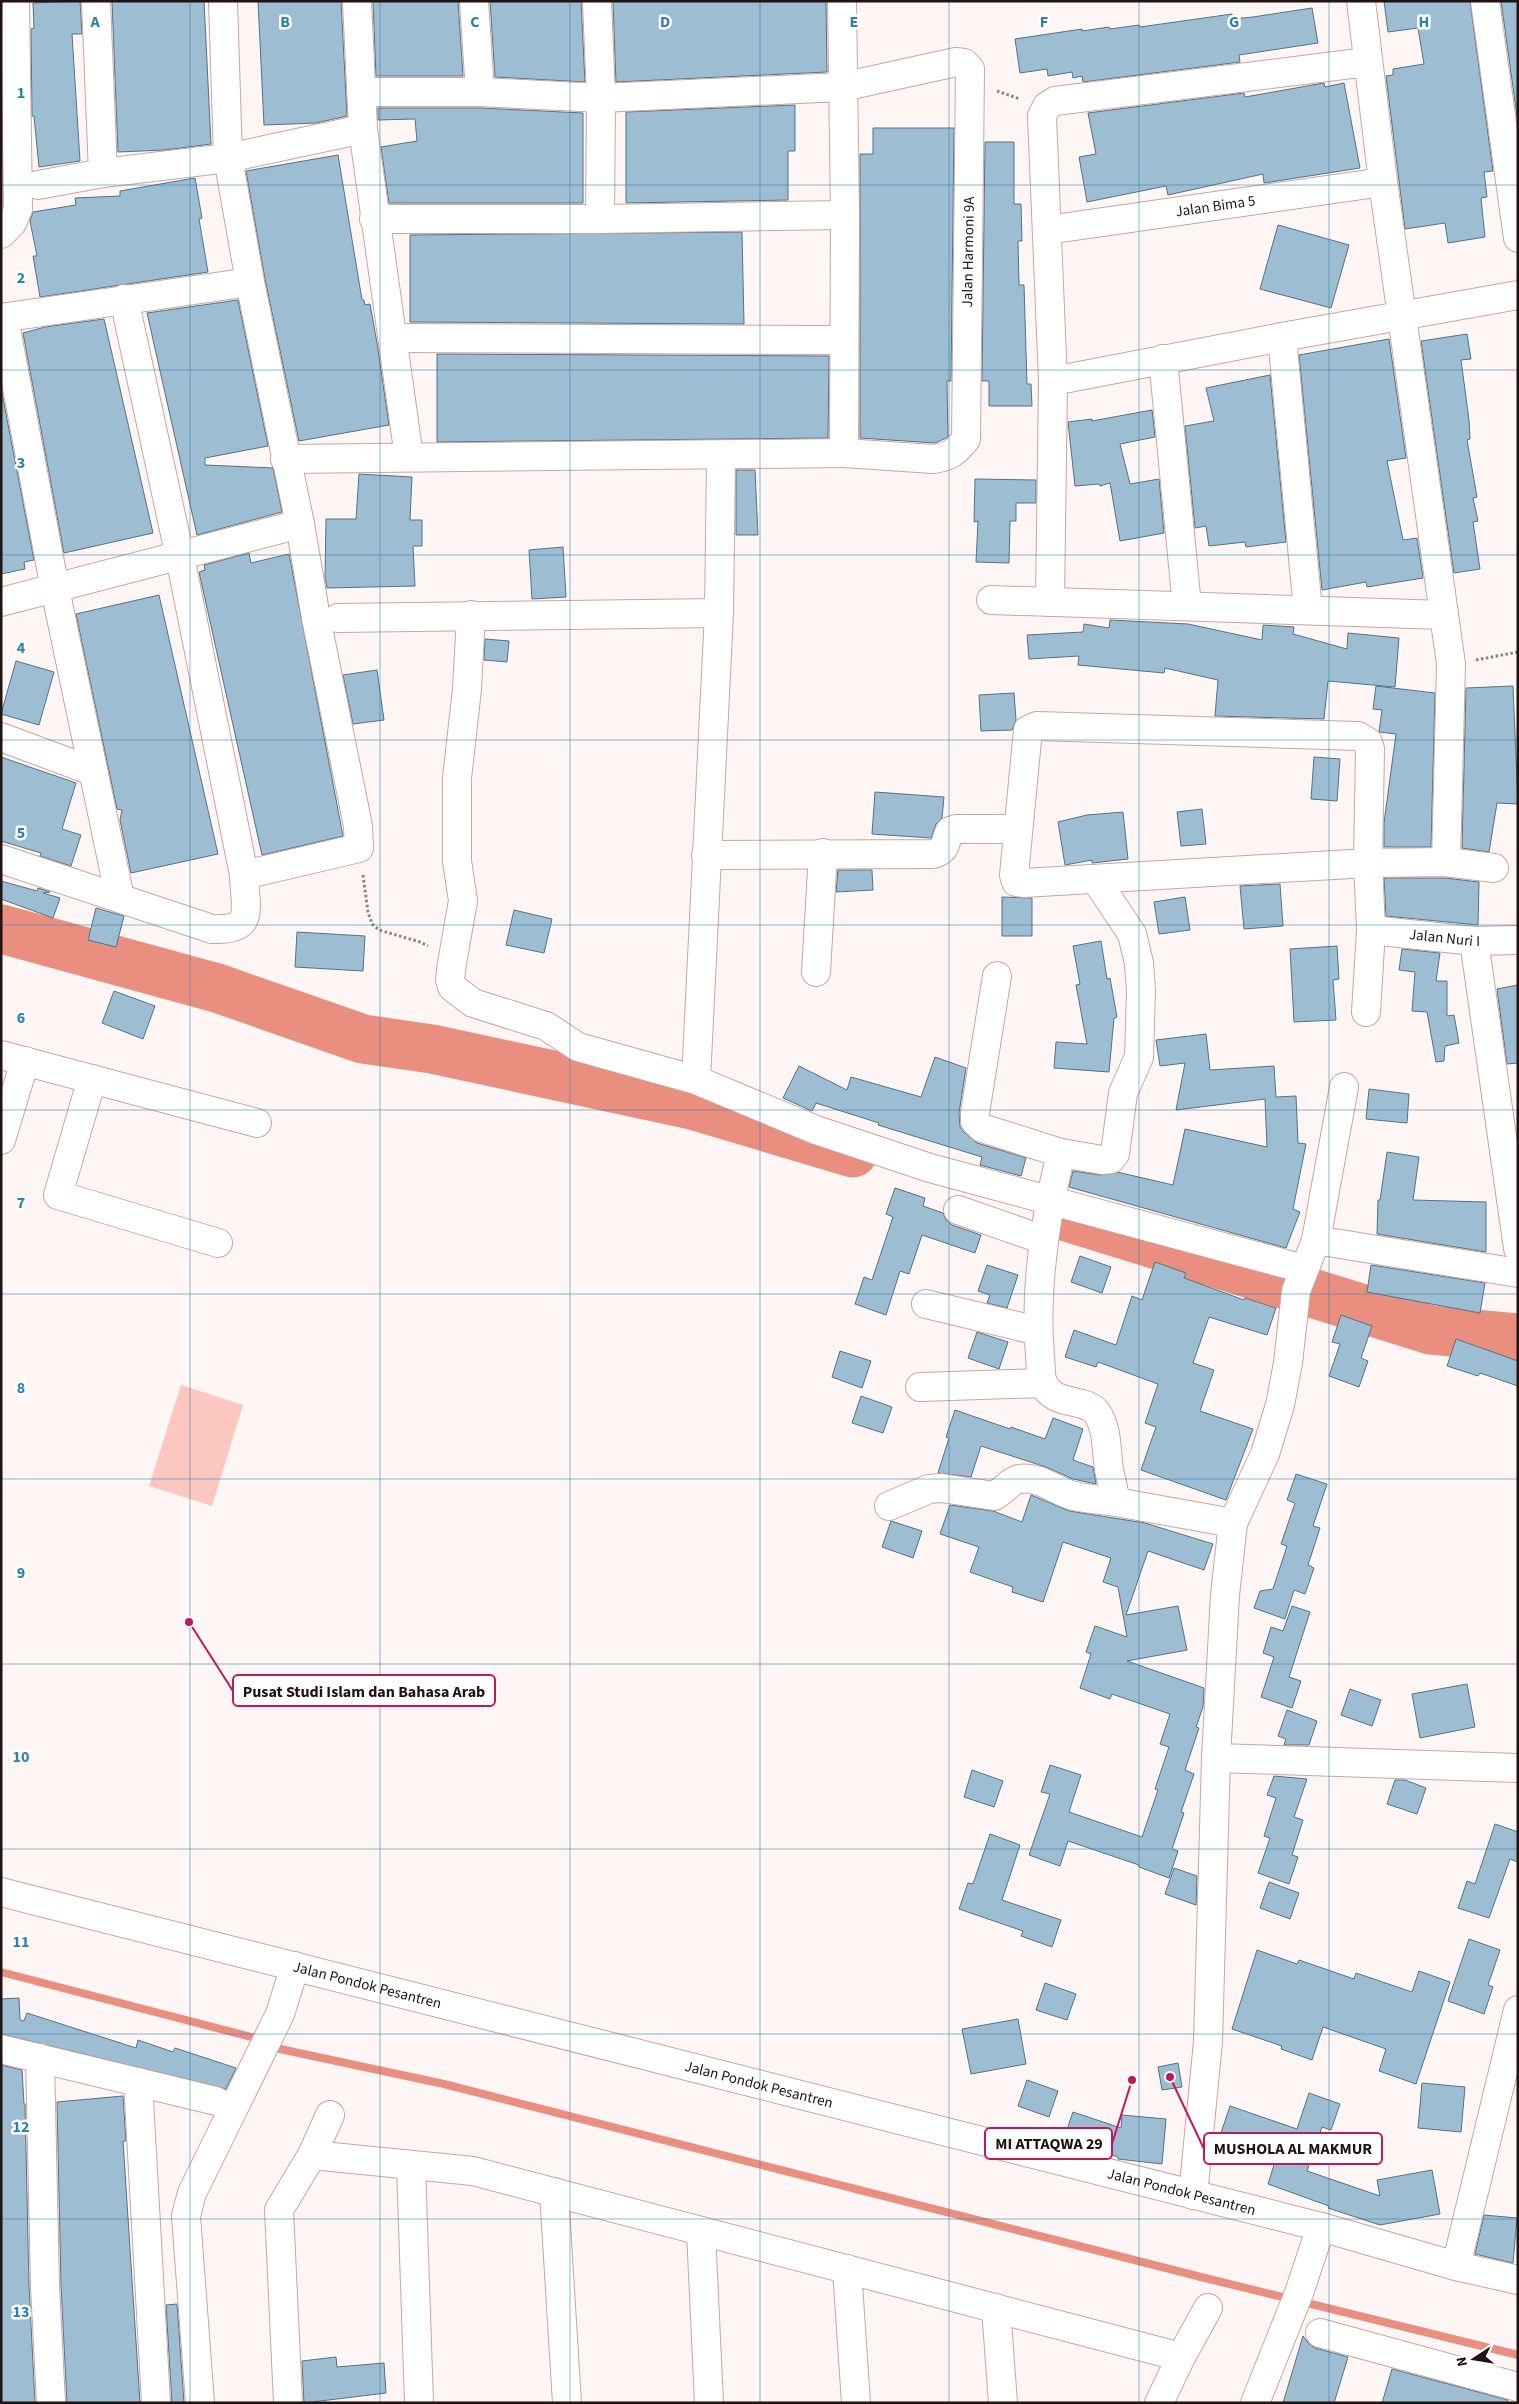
<svg xmlns="http://www.w3.org/2000/svg" width="1519" height="2404" viewBox="0 0 1519 2404" font-family="'Source Sans 3',sans-serif">
	<rect width="100%" height="100%" fill="#fef6f4"/>
	<!-- green -->
	<polygon fill="#fcc7be" points="181,1385 243,1405 212,1506 149,1486"/>
	<g fill="none" stroke-linecap="round" stroke-linejoin="round">
		<!-- stream -->
		<g stroke="#ea8f80" stroke-width="8">
			<polyline points="1,1972 259,2039"/>
			<polyline points="280,2049 444,2084 1205,2278 1518,2355"/>
		</g>
		<!-- river -->
		<g stroke="#ea8f80" stroke-width="49">
			<polyline points="1,929 217,988 363,1039 432,1049 692,1105 853,1153"/>
			<polyline points="1064,1216 1431,1330 1518,1338"/>
		</g>
	</g>
	<!-- building -->
	<g fill="#9dbdd2" stroke="#547285">
		<polygon points="80,1 82,34 72,34 80,161 39,167 34,116 32,116 31,29 34,28 33,3"/>
		<polygon points="112,1 204,1 211,144 165,150 118,152"/>
		<polygon points="258,1 341,1 347,116 316,123 264,125"/>
		<polygon points="373,1 458,1 463,76 376,76"/>
		<polygon points="490,1 581,1 585,82 495,77"/>
		<polygon points="613,1 826,1 827,72 616,82"/>
		<polygon points="1384,1 1470,1 1493,171 1484,172 1487,197 1481,198 1485,237 1448,243 1445,223 1405,229 1386,76 1393,75 1393,69 1424,64 1418,28 1388,32"/>
		<polygon points="1501,1 1518,1 1518,123"/>
		<polygon points="1312,8 1318,43 1239,55 1240,62 1083,82 1082,76 1073,78 1072,72 1048,76 1047,69 1020,73 1015,39 1082,29 1082,31 1109,27 1110,29 1139,25 1140,27 1232,14 1233,19 1253,17"/>
		<polygon points="1324,83 1325,87 1344,83 1360,168 1264,183 1263,174 1168,195 1166,186 1087,202 1079,157 1096,154 1088,113 1244,93 1245,97"/>
		<polygon points="795,105 795,151 788,151 788,200 626,203 626,112"/>
		<polygon points="378,108 480,108 583,113 583,203 389,203 381,147 417,141 415,119 378,120"/>
		<polygon points="873,128 954,128 951,381 947,381 947,384 948,437 935,443 860,438 860,154 873,154"/>
		<polygon points="985,142 1014,142 1014,204 1021,204 1022,241 1018,241 1019,285 1024,285 1027,384 1031,384 1032,406 989,406 989,381 982,381"/>
		<polygon points="338,155 362,300 364,300 365,305 370,304 377,343 389,425 299,441 265,279 246,171"/>
		<polygon points="195,178 202,218 199,219 208,272 40,297 33,256 37,256 30,221 33,212 76,205 75,198 120,196 120,191"/>
		<polygon points="1278,225 1349,245 1331,308 1260,289"/>
		<polygon points="742,232 744,324 410,322 410,235"/>
		<polygon points="238,300 268,446 205,458 205,465 273,468 282,512 197,535 147,313"/>
		<polygon points="104,319 153,533 64,553 23,333 45,327"/>
		<polygon points="1467,334 1471,359 1461,360 1469,420 1470,439 1467,440 1477,497 1473,498 1478,521 1473,522 1480,569 1454,573 1421,341"/>
		<polygon points="1389,339 1406,458 1387,461 1403,540 1417,538 1423,578 1367,587 1366,582 1322,590 1299,355"/>
		<polygon points="437,354 829,356 828,438 437,442"/>
		<polygon points="1270,375 1286,542 1246,547 1245,542 1209,546 1206,526 1195,528 1185,426 1214,421 1206,388"/>
		<polygon points="1,388 34,560 24,562 25,569 1,574"/>
		<polygon points="1152,410 1155,437 1120,444 1130,484 1159,479 1164,533 1120,541 1110,483 1100,486 1099,484 1075,486 1068,422 1092,419 1092,421"/>
		<polygon points="736,470 755,470 758,535 736,535"/>
		<polygon points="359,474 412,477 410,520 422,520 422,546 413,546 415,586 327,588 325,577 326,519 356,519"/>
		<polygon points="975,479 1036,480 1036,503 1016,503 1016,521 1010,521 1009,563 976,562 978,521 974,522"/>
		<polygon points="563,547 566,597 532,599 529,550"/>
		<polygon points="249,553 251,563 289,554 343,836 262,855 199,572 205,570 204,565"/>
		<polygon points="159,595 218,854 131,873 120,820 122,810 117,809 76,614"/>
		<polygon points="1110,620 1188,624 1262,640 1263,625 1294,627 1293,634 1347,649 1348,633 1399,638 1395,687 1328,681 1324,719 1215,716 1218,680 1165,668 1164,673 1078,665 1079,656 1029,659 1027,635 1083,632 1084,624 1109,628"/>
		<polygon points="485,639 509,641 507,662 484,660"/>
		<polygon points="16,661 54,672 39,725 1,714"/>
		<polygon points="377,670 384,720 353,724 343,675"/>
		<polygon points="1376,686 1435,693 1431,847 1384,847 1384,823 1396,734 1379,732 1382,710 1373,709"/>
		<polygon points="1513,686 1518,804 1497,803 1489,852 1462,848 1466,688"/>
		<polygon points="1014,693 1016,720 1012,730 981,731 979,695"/>
		<polygon points="1,757 76,783 62,829 81,835 71,866 40,856 41,853 1,841"/>
		<polygon points="1314,757 1340,759 1337,801 1311,799"/>
		<polygon points="875,792 944,797 942,818 936,824 931,838 872,834"/>
		<polygon points="1202,809 1206,844 1181,846 1177,812"/>
		<polygon points="1123,812 1128,859 1092,863 1092,860 1065,865 1058,822 1087,815"/>
		<polygon points="838,870 872,870 873,890 836,892"/>
		<polygon points="1384,878 1445,878 1479,882 1478,925 1386,916"/>
		<polygon points="1,881 37,891 38,888 50,892 43,893 60,898 53,918 1,899"/>
		<polygon points="1280,884 1283,926 1244,929 1240,886"/>
		<polygon points="1002,897 1032,898 1032,936 1002,936"/>
		<polygon points="1185,897 1190,930 1159,934 1154,902"/>
		<polygon points="96,908 124,916 116,947 88,940"/>
		<polygon points="514,910 552,919 544,953 506,945"/>
		<polygon points="297,932 365,936 363,971 295,967"/>
		<polygon points="1101,941 1107,979 1110,978 1117,1017 1114,1018 1109,1072 1054,1068 1056,1042 1087,1044 1076,985 1080,984 1073,946"/>
		<polygon points="1337,946 1339,979 1333,980 1336,1020 1294,1022 1290,949"/>
		<polygon points="1402,949 1440,953 1436,981 1447,981 1447,1016 1454,1015 1459,1043 1445,1046 1444,1061 1436,1062 1427,1012 1412,1011 1415,972 1399,970"/>
		<polygon points="1518,985 1518,1063 1507,1064 1497,989"/>
		<polygon points="114,991 155,1006 143,1039 102,1023"/>
		<polygon points="1206,1034 1210,1070 1274,1066 1276,1097 1296,1096 1298,1143 1306,1144 1293,1209 1300,1212 1286,1248 1069,1187 1073,1171 1100,1175 1117,1172 1173,1185 1185,1129 1267,1147 1265,1099 1176,1110 1185,1063 1160,1066 1156,1040"/>
		<polygon points="935,1057 966,1068 959,1113 960,1127 964,1132 977,1143 1026,1158 1021,1176 980,1165 982,1157 878,1125 879,1123 816,1103 812,1111 783,1098 799,1066 847,1090 851,1077 921,1097"/>
		<polygon points="1369,1089 1409,1094 1407,1123 1366,1119"/>
		<polygon points="1387,1152 1419,1157 1413,1200 1486,1202 1486,1252 1377,1234 1378,1200 1380,1200"/>
		<polygon points="895,1188 925,1198 923,1206 943,1213 946,1220 952,1225 981,1235 975,1253 922,1235 909,1274 900,1271 886,1315 855,1304 864,1277 872,1280 893,1217 886,1214"/>
		<polygon points="1080,1256 1111,1267 1102,1293 1071,1282"/>
		<polygon points="1155,1262 1186,1273 1184,1278 1244,1300 1245,1298 1276,1308 1267,1335 1209,1317 1193,1363 1214,1370 1200,1411 1253,1429 1226,1500 1141,1470 1156,1427 1145,1423 1158,1384 1098,1362 1096,1367 1065,1357 1074,1330 1116,1345 1132,1296 1142,1300"/>
		<polygon points="987,1265 1018,1275 1007,1308 987,1303 990,1295 978,1291"/>
		<polygon points="1371,1265 1485,1283 1480,1313 1367,1292"/>
		<polygon points="1341,1315 1372,1326 1361,1358 1368,1361 1359,1387 1329,1376 1340,1344 1332,1342"/>
		<polygon points="977,1332 1008,1342 999,1369 968,1358"/>
		<polygon points="1456,1339 1518,1361 1518,1386 1480,1373 1478,1376 1447,1366"/>
		<polygon points="840,1351 871,1361 862,1388 832,1377"/>
		<polygon points="861,1396 892,1407 883,1433 852,1423"/>
		<polygon points="955,1410 1010,1429 1011,1427 1045,1439 1053,1418 1083,1429 1073,1460 1093,1467 1096,1484 1073,1479 1046,1467 981,1446 971,1477 938,1473 949,1438 946,1437"/>
		<polygon points="1296,1474 1327,1484 1313,1526 1320,1528 1308,1565 1314,1568 1305,1594 1294,1590 1285,1619 1254,1608 1260,1591 1273,1589 1287,1546 1281,1544 1295,1503 1287,1500"/>
		<polygon points="1031,1495 1069,1511 1145,1523 1213,1544 1204,1570 1148,1551 1126,1615 1178,1606 1187,1650 1127,1661 1204,1688 1203,1707 1196,1727 1199,1728 1185,1770 1194,1774 1181,1812 1184,1813 1172,1849 1178,1851 1169,1878 1139,1867 1139,1865 1068,1841 1060,1866 1029,1855 1050,1794 1041,1792 1050,1765 1081,1775 1069,1812 1142,1837 1158,1790 1155,1789 1169,1747 1160,1744 1170,1714 1112,1694 1110,1699 1080,1688 1091,1654 1086,1652 1095,1626 1127,1637 1118,1587 1103,1582 1111,1558 1063,1542 1043,1602 1012,1592 1013,1587 970,1572 979,1547 940,1534 950,1505 993,1511 1022,1522"/>
		<polygon points="891,1521 922,1531 913,1558 882,1547"/>
		<polygon points="1292,1606 1310,1612 1289,1677 1301,1681 1292,1708 1261,1697 1274,1657 1263,1653 1271,1627 1283,1631"/>
		<polygon points="1467,1684 1475,1727 1420,1738 1412,1694"/>
		<polygon points="1350,1689 1381,1700 1372,1726 1341,1715"/>
		<polygon points="1287,1710 1317,1721 1309,1745 1284,1745 1286,1739 1278,1736"/>
		<polygon points="972,1770 1003,1781 994,1807 964,1797"/>
		<polygon points="1274,1776 1307,1779 1294,1817 1303,1820 1292,1855 1298,1857 1289,1884 1258,1873 1270,1838 1264,1836 1276,1798 1267,1795"/>
		<polygon points="1395,1780 1405,1780 1426,1788 1417,1814 1387,1804"/>
		<polygon points="1495,1824 1518,1832 1518,1862 1510,1859 1489,1918 1458,1908 1467,1881 1475,1884"/>
		<polygon points="990,1834 1020,1845 1002,1900 1061,1920 1052,1947 1021,1936 1023,1931 959,1909 968,1883 973,1884"/>
		<polygon points="1174,1868 1197,1876 1196,1905 1165,1894"/>
		<polygon points="1269,1882 1299,1893 1290,1919 1260,1908"/>
		<polygon points="1469,1939 1500,1950 1488,1985 1493,1987 1484,2014 1448,2001"/>
		<polygon points="1257,1950 1297,1964 1299,1960 1354,1979 1356,1973 1412,1992 1419,1971 1450,1982 1416,2084 1379,2071 1386,2049 1323,2027 1312,2060 1281,2049 1282,2046 1232,2029"/>
		<polygon points="1045,1983 1076,1994 1067,2020 1036,2010"/>
		<polygon points="19,1998 20,2020 24,2021 27,2013 136,2048 138,2040 173,2052 175,2048 236,2068 226,2089 1,2034 1,1999"/>
		<polygon points="1018,2019 1026,2064 971,2074 962,2029"/>
		<polygon points="1178,2063 1182,2087 1162,2090 1158,2067"/>
		<polygon points="1,2065 22,2070 24,2104 25,2104 29,2286 35,2403 1,2403"/>
		<polygon points="1027,2080 1058,2091 1049,2117 1018,2106"/>
		<polygon points="1422,2083 1465,2087 1461,2132 1418,2128"/>
		<polygon points="1309,2093 1340,2104 1331,2130 1322,2127 1307,2171 1380,2196 1377,2180 1432,2170 1440,2214 1380,2225 1328,2208 1329,2206 1268,2184 1278,2152 1221,2133 1230,2106 1297,2129"/>
		<polygon points="123,2096 126,2141 123,2141 140,2403 67,2403 61,2285 57,2102"/>
		<polygon points="1073,2112 1121,2128 1122,2115 1166,2119 1162,2164 1118,2159 1118,2157 1064,2138"/>
		<polygon points="1484,2215 1517,2218 1513,2263 1475,2254"/>
		<polygon points="177,2304 184,2403 172,2403 166,2305"/>
		<polygon points="1303,2336 1309,2344 1315,2348 1348,2357 1334,2403 1283,2403"/>
		<polygon points="336,2357 337,2367 384,2363 386,2393 304,2403 302,2361"/>
		<polygon points="1392,2369 1508,2400 1507,2403 1382,2403"/>
	</g>
	<g fill="none" stroke-linecap="round" stroke-linejoin="round">
		<defs>
			<g id="street">
				<polyline points="96,1 103,173"/>
				<polyline points="357,1 363,129 409,457"/>
				<polyline points="474,1 480,92"/>
				<polyline points="597,1 601,98 600,219"/>
				<polyline points="1361,1 1383,182 1451,664 1446,862"/>
				<polyline points="1485,1 1518,238"/>
				<path d="M362 92H480L601 98 842 87 956 62 964 63 970 69 966 439C956 452 949 457 933 459L844 453"/>
				<polyline points="38,185 103,173 228,158 363,129"/>
				<polyline points="374,219 600,219 845,215"/>
				<path id="s1" d="M1047 230 1383 182"/>
				<polyline points="1,234 12,223 18,209 15,1"/>
				<polyline points="1,318 250,282"/>
				<polyline points="4,318 55,589 120,898"/>
				<polyline points="1282,337 1308,610"/>
				<polyline points="393,338 844,340"/>
				<polyline points="1163,359 1187,606"/>
				<polyline points="1053,381 1282,337 1518,295"/>
				<polyline points="285,459 844,453 845,215 842,1"/>
				<polyline points="721,460 719,613 696,1080 816,1130 930,1168 1304,1269"/>
				<polyline points="991,600 1444,615"/>
				<polyline points="1,602 300,524 250,282 228,158 223,1"/>
				<polyline points="1050,602 1053,381 1042,116 1047,106 1055,101 1367,62"/>
				<polyline points="471,615 467,689 457,778 457,861 463,901 452,963 450,980 452,987 473,1003 546,1026 578,1047 696,1080"/>
				<polyline points="338,618 719,613"/>
				<polyline points="1,737 92,771"/>
				<path d="M706 855 933 854C948 850 944 842 950 831L956 829H1018"/>
				<path d="M1 859 212 929C256 931 245 910 244 875L180 557 124 299"/>
				<polyline points="244,875 359,848 358,826 316,618 300,524"/>
				<path d="M1096 880 1132 934 1139 963 1141 991 1139 1057 1123 1093 1115 1154 1111 1159 1102 1160 1061 1153C1045 1219 1034 1289 1040 1356 1041 1364 1040 1376 1043 1383 1053 1407 1086 1397 1097 1413 1108 1429 1106 1451 1109 1469 1111 1480 1114 1491 1116 1502L1233 1523 1225 1595 1216 1758 1208 2042 1193 2195"/>
				<path id="s2" d="M1371 930 1474 941 1518 940"/>
				<polyline points="1474,941 1518,1248"/>
				<polyline points="816,972 823,853"/>
				<polyline points="997,976 975,1113 975,1121 982,1128 1061,1153"/>
				<polyline points="1366,1012 1371,930 1368,863 1370,749 1368,742 1358,736 1037,726 1028,730 1014,875 1016,882 1023,883 1368,863 1446,862 1494,868"/>
				<polyline points="1,1055 257,1123"/>
				<polyline points="92,1079 58,1195 218,1243"/>
				<polyline points="1,1140 25,1061"/>
				<polyline points="958,1210 1044,1240"/>
				<polyline points="1316,1240 1518,1273"/>
				<polyline points="926,1304 1038,1331"/>
				<polyline points="920,1387 1043,1383"/>
				<path d="M889 1506 929 1489 942 1488 994 1496C1004 1491 1008 1482 1019 1479 1038 1475 1057 1492 1074 1496 1088 1499 1102 1500 1116 1502"/>
				<polyline points="1233,1523 1265,1454 1280,1405 1288,1363 1296,1291 1316,1240 1344,1087"/>
				<polyline points="1216,1758 1518,1768"/>
				<polyline points="1,2049 216,2101"/>
				<polyline points="40,2058 45,2286 51,2403"/>
				<polyline points="138,2082 156,2403"/>
				<polyline points="312,2155 473,2171 1181,2357"/>
				<polyline points="411,2165 419,2403"/>
				<polyline points="554,2192 567,2403"/>
				<polyline points="701,2231 709,2403"/>
				<polyline points="1456,2266 1518,2010"/>
				<polyline points="847,2269 856,2403"/>
				<polyline points="996,2308 1003,2403"/>
				<polyline points="1320,2333 1518,2387"/>
				<polyline points="200,2403 186,2216 192,2193 280,2014 295,1966"/>
				<polyline points="288,2403 279,2210 312,2155 330,2115"/>
				<polyline points="1159,2403 1181,2357 1208,2308"/>
				<polyline points="1255,2403 1299,2293 1321,2227"/>
			</g>
			<g id="secondary">
				<path id="s3" d="M1 1892 1321 2227 1456 2266 1518 2280"/>
			</g>
		</defs>
		<!-- street casing -->
		<use href="#street" stroke="#cba59e" stroke-width="30"/>
		<!-- secondary casing -->
		<use href="#secondary" stroke="#cba59e" stroke-width="30"/>
		<!-- path -->
		<g stroke="#8e8381" stroke-width="3" stroke-dasharray="2.5 2.5" stroke-linecap="butt">
			<polyline points="997,91 1020,99"/>
			<polyline points="1476,660 1518,652"/>
			<polyline points="363,875 368,912 372,924 379,930 420,942 428,946"/>
		</g>
		<!-- street -->
		<use href="#street" stroke="#fff" stroke-width="28"/>
		<!-- secondary -->
		<use href="#secondary" stroke="#fff" stroke-width="28"/>
	</g>
	<!-- grid -->
	<path fill="none" stroke="#2b81b0" stroke-width="1" stroke-opacity="0.55" d="M190 1V2403M380 1V2403M570 1V2403M760 1V2403M949 1V2403M1139 1V2403M1329 1V2403M1 185H1518M1 370H1518M1 555H1518M1 740H1518M1 925H1518M1 1110H1518M1 1294H1518M1 1479H1518M1 1664H1518M1 1849H1518M1 2034H1518M1 2219H1518"/>
	<g text-anchor="middle" stroke-width="5" stroke-linejoin="round" paint-order="stroke">
		<!-- street labels -->
		<g font-size="15" fill="#211311" stroke="#fff">
			<text dy="5" stroke="none"><textPath href="#s1" startOffset="170">Jalan Bima 5</textPath></text>
			<text transform="translate(968 252) rotate(-89)" y="5">Jalan Harmoni 9A</text>
			<text dy="5" stroke="none"><textPath href="#s2" startOffset="74">Jalan Nuri I</textPath></text>
			<text dy="5" stroke="none"><textPath href="#s3" startOffset="378">Jalan Pondok Pesantren</textPath></text>
			<text dy="5" stroke="none"><textPath href="#s3" startOffset="782">Jalan Pondok Pesantren</textPath></text>
			<text dy="5" stroke="none"><textPath href="#s3" startOffset="1218">Jalan Pondok Pesantren</textPath></text>
		</g>
	</g>
	<g font-size="16" text-anchor="middle" font-weight="bold" fill="#2b81b0" stroke="#fff" stroke-width="5" stroke-linejoin="round" paint-order="stroke">
		<text x="95" y="27">A</text>
		<text x="285" y="27">B</text>
		<text x="475" y="27">C</text>
		<text x="665" y="27">D</text>
		<text x="854" y="27">E</text>
		<text x="1044" y="27">F</text>
		<text x="1234" y="27">G</text>
		<text x="1424" y="27">H</text>
		<text x="21" y="98">1</text>
		<text x="21" y="283">2</text>
		<text x="21" y="468">3</text>
		<text x="21" y="653">4</text>
		<text x="21" y="838">5</text>
		<text x="21" y="1023">6</text>
		<text x="21" y="1208">7</text>
		<text x="21" y="1393">8</text>
		<text x="21" y="1578">9</text>
		<text x="21" y="1762">10</text>
		<text x="21" y="1947">11</text>
		<text x="21" y="2132">12</text>
		<text x="21" y="2317">13</text>
	</g>
	<!-- callouts -->
	<path fill="none" stroke="#c2185b" stroke-width="2" d="M189 1622L233 1691M1132 2080L1112 2144M1170 2077L1204 2149"/>
	<g fill="#c2185b" stroke="#fff" stroke-width="2">
		<circle cx="189" cy="1622" r="5"/>
		<circle cx="1132" cy="2080" r="5"/>
		<circle cx="1170" cy="2077" r="5"/>
	</g>
	<g fill="#fff" stroke="#c2185b" stroke-width="2">
		<rect x="233" y="1675" width="262" height="31" rx="5"/>
		<rect x="985" y="2128" width="127" height="31" rx="5"/>
		<rect x="1204" y="2133" width="178" height="31" rx="5"/>
	</g>
	<g font-size="16" text-anchor="middle" font-weight="bold" fill="#211311">
		<text x="364" y="1697">Pusat Studi Islam dan Bahasa Arab</text>
		<text x="1049" y="2149">MI ATTAQWA 29</text>
		<text x="1293" y="2154">MUSHOLA AL MAKMUR</text>
	</g>
	<!-- border -->
	<rect width="1519" height="2404" fill="none" stroke="#211311" stroke-width="5"/>
	<!-- north arrow -->
	<g transform="translate(1474 2359) rotate(258)" stroke="#ffffff" stroke-width="4" paint-order="stroke">
	<path d="M0-4L9 19L0 12L-9 19Z" fill="#211311"/>
	<text y="-8" font-size="14" font-weight="bold" text-anchor="middle" fill="#211311">N</text>
	</g>
</svg>
